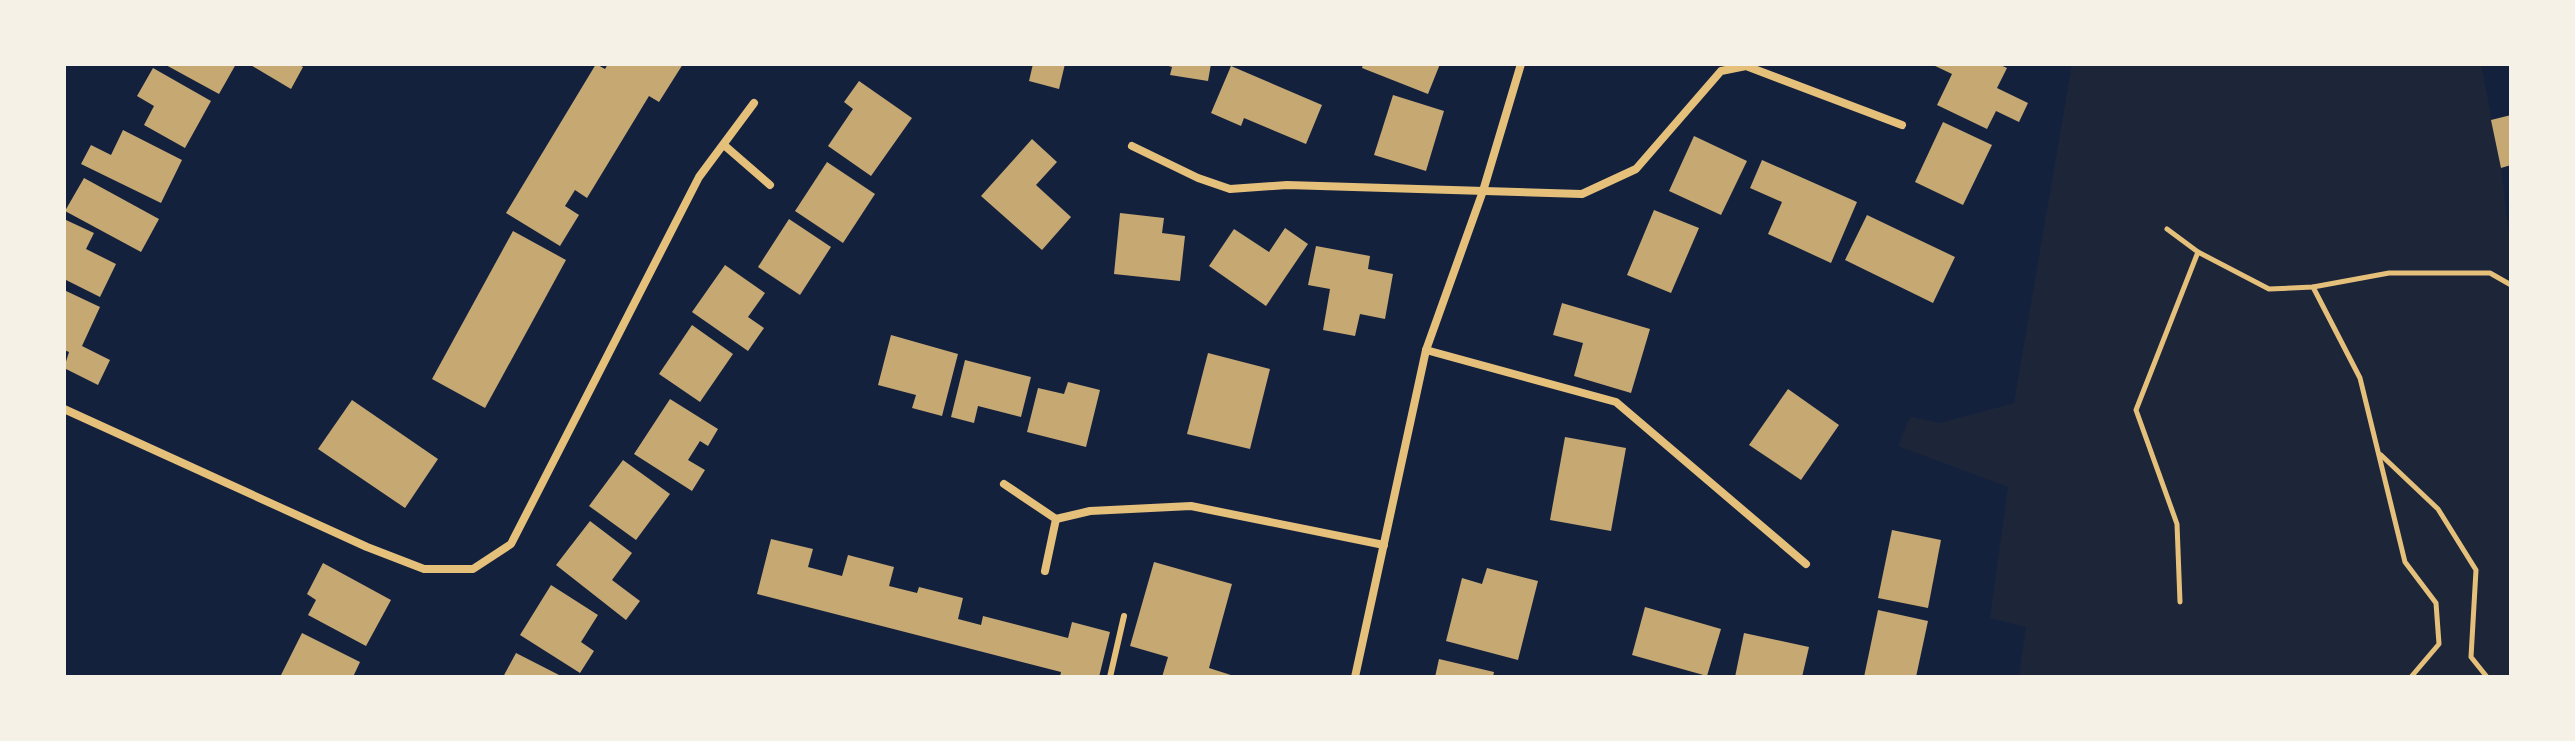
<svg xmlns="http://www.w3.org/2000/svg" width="2575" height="741" viewBox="0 0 2575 741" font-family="'Roboto Condensed',sans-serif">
	<rect width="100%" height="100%" fill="#14213d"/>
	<!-- green -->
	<polygon fill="#1d2539" points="2072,64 2481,64 2501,168 2511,249 2511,677 2019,677 2026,627 1990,618 2008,487 1898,446 1910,417 1940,423 2014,403"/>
	<!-- building -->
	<g fill="#c6a872">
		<polygon points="164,64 236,64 219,94"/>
		<polygon points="249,64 298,64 303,67 291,89"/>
		<polygon points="596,64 605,69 608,64 683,64 659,102 649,96 587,198 575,190 565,206 579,215 560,246 506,213"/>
		<polygon points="1033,64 1065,64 1059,89 1029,81"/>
		<polygon points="1162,64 1211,64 1208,81 1170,75 1172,67"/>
		<polygon points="1363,64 1440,64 1428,94 1362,68"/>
		<polygon points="1931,64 1998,64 2007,68 1997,88 2028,103 2019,122 1996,111 1987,129 1937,105 1952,74"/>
		<polygon points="1231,66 1322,105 1306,144 1244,118 1241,126 1211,113"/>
		<polygon points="153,68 211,101 185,148 144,125 154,106 137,96"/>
		<polygon points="859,81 912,118 871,176 828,146 853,109 844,102"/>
		<polygon points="1393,95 1444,111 1426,171 1374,155"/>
		<polygon points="2511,115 2511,165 2501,168 2491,120"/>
		<polygon points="1943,122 1992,145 1963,205 1915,182"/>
		<polygon points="123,130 182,160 161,203 81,164 91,145 111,155"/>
		<polygon points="1694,136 1747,161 1721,215 1669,191"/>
		<polygon points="1032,139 1057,162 1036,185 1071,217 1042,250 981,196"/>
		<polygon points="1762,160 1857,202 1831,263 1768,234 1782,202 1750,188"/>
		<polygon points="827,162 875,194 843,243 795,211"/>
		<polygon points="84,178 159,219 141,252 65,211"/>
		<polygon points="1654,210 1699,228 1671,293 1627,275"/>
		<polygon points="1120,213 1164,218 1162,233 1185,236 1180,281 1114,274"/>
		<polygon points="1867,215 1955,257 1933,303 1845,260"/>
		<polygon points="789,219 831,247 800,295 758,267"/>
		<polygon points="66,220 94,233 86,249 116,264 100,297 64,279 64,225"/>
		<polygon points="1285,228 1308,244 1266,306 1209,266 1234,229 1269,252"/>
		<polygon points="513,231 566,260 485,408 432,379"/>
		<polygon points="1316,246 1370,256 1368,269 1393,274 1385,319 1360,314 1355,336 1323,330 1330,289 1308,285"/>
		<polygon points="725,265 765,293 748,317 764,328 748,351 692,312"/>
		<polygon points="64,290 100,307 82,346 110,360 98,385 64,368 69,352 64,350"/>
		<polygon points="1562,303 1650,329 1631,393 1574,376 1583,343 1553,335"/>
		<polygon points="692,325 733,354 700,402 659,374"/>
		<polygon points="891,335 958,354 942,416 912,408 916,395 878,385"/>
		<polygon points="1208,353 1270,369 1250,449 1187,434"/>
		<polygon points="965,360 1031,377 1021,417 978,406 974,423 951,417"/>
		<polygon points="1068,382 1100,390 1086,447 1027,432 1038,388 1064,394"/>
		<polygon points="1788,389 1839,425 1801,480 1749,445"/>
		<polygon points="670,399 718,429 708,446 700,441 688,460 705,470 692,491 634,454"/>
		<polygon points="352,400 438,459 405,508 318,449"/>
		<polygon points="1565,437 1626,448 1611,531 1550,520"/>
		<polygon points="623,460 670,494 636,540 589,506"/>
		<polygon points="590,521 632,553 612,580 640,601 626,620 556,565"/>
		<polygon points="1892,530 1941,540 1928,608 1878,598"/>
		<polygon points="771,539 813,549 808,567 842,576 848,555 894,567 889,586 917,593 919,587 963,598 958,619 981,625 983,616 1068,638 1072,622 1110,632 1099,677 1060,677 1061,672 757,594"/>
		<polygon points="1154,562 1232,584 1209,668 1237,677 1162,677 1168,657 1130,646"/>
		<polygon points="323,563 391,600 366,646 308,615 316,600 307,594"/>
		<polygon points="1487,568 1538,581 1518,660 1446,641 1462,578 1482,584"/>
		<polygon points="551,585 598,615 581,642 594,651 580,673 520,635"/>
		<polygon points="1645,607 1721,629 1707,676 1632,655"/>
		<polygon points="1878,610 1928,621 1916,677 1864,677"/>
		<polygon points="302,633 360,662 353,677 280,677"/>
		<polygon points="1744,633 1809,647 1802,677 1735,677"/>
		<polygon points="516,653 563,677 503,677"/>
		<polygon points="1439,659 1494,672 1493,677 1435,677"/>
	</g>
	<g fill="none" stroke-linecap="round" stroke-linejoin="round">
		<!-- path -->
		<g stroke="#e5c07b" stroke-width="5">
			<polyline points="2167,229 2198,252 2269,289 2313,287 2389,273 2490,273 2511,285"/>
			<polyline points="2313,287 2360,378 2405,562 2436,603 2439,644 2411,677"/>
			<polyline points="2381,455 2438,509 2476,570 2471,657 2487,677"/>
			<polyline points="2180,602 2177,524 2136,410 2198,252"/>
		</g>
		<!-- service -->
		<polyline stroke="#e5c07b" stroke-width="6" points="1110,677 1124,616"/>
		<!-- minor -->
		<g stroke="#e5c07b" stroke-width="8">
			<polyline points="724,145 770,185"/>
			<polyline points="1132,146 1198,178 1230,189 1287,185 1582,194 1636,169 1721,71 1746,66 1902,125"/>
			<polyline points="1426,350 1616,402 1806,564"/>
			<polyline points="64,409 367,547 424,569 473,569 511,544 699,177 754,103"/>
			<polyline points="1004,484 1056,519 1045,571"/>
			<polyline points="1056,519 1090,511 1191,506 1384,545"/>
			<polyline points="1355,677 1426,350 1483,191 1521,64"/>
		</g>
	</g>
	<!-- border -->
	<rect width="2575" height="741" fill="none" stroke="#f6f1e7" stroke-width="132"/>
</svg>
